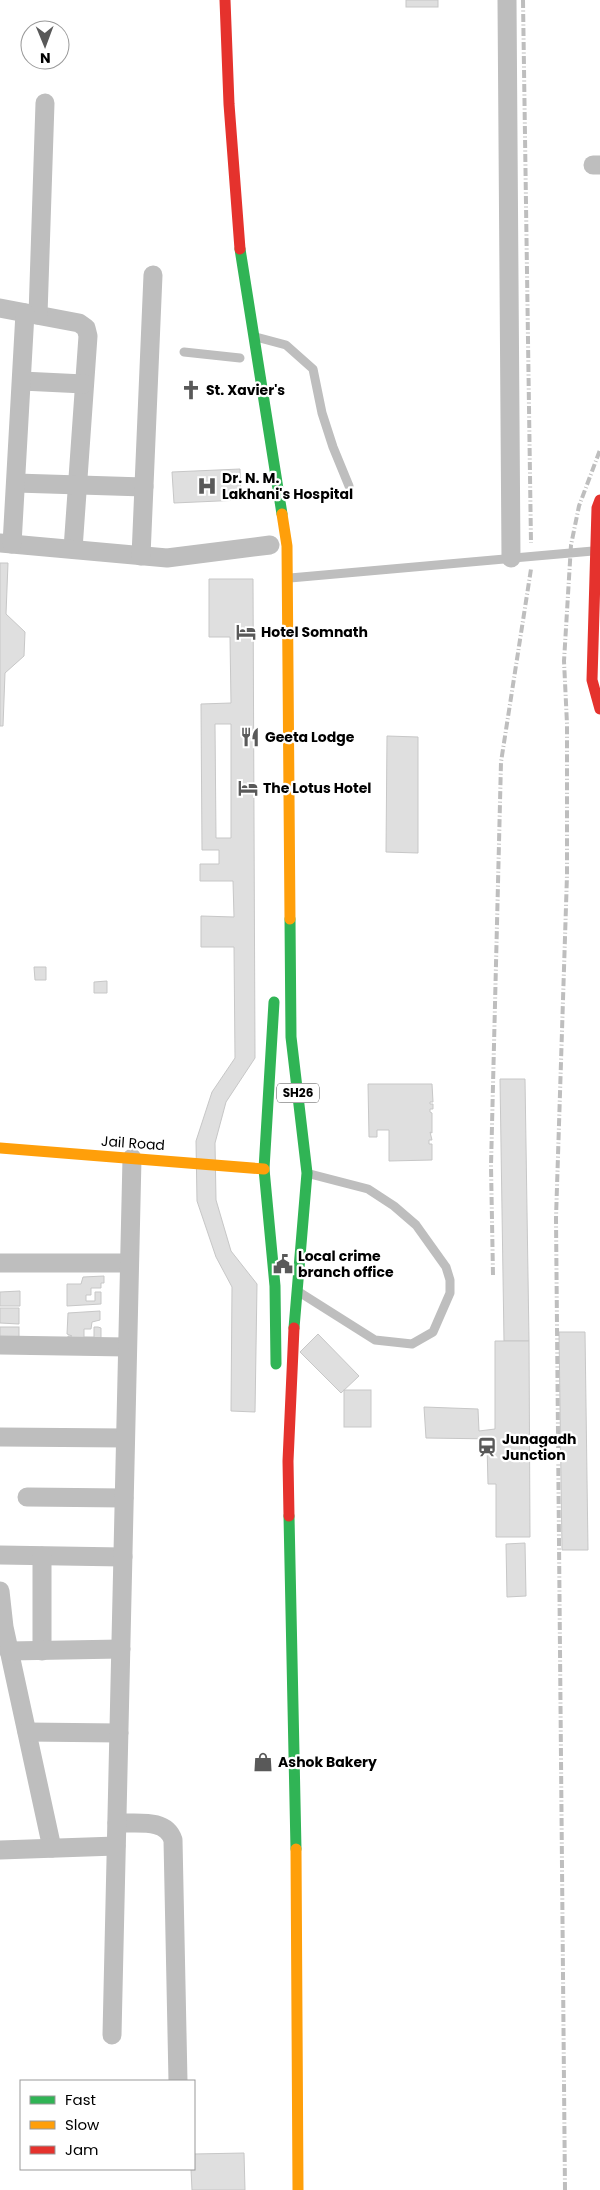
<svg xmlns="http://www.w3.org/2000/svg" width="600" height="2190" viewBox="0 0 600 2190" font-family="Poppins,sans-serif">
	<rect width="100%" height="100%" fill="#fff"/>
	<!-- building -->
	<g fill="#dfdfdf" stroke="#c7c7c7" fill-rule="evenodd">
		<rect x="406" y="0" width="32" height="7"/>
		<polygon points="240,469 241,500 174,503 172,472"/>
		<polygon points="0,563 8,563 6,614 25,632 24,656 5,673 3,726 0,726"/>
		<path d="M209 579H253L255 1058 226 1102 215 1143 216 1200 231 1251 257 1284 255 1412 231 1411 232 1287 216 1257 197 1201 196 1141 212 1092 235 1058 234 947H201V916L234 917 233 881H200V864H219V850H202L201 704 231 703 230 637H209ZM215 724H231V838H216Z"/>
		<polygon points="387,736 418,737 418,853 386,852"/>
		<polygon points="34,967 46,967 46,980 35,980"/>
		<polygon points="107,981 107,993 94,993 94,982"/>
		<polygon points="500,1079 525,1079 529,1341 504,1341"/>
		<polygon points="368,1084 432,1084 433,1102 430,1102 430,1104 433,1104 433,1109 430,1109 430,1112 432,1113 432,1133 430,1132 432,1140 429,1140 429,1144 432,1144 432,1160 389,1161 389,1130 377,1130 377,1137 369,1137"/>
		<polygon points="104,1276 104,1283 101,1283 101,1288 91,1288 91,1295 86,1295 86,1301 95,1301 95,1292 101,1292 101,1304 67,1306 67,1284 81,1284 83,1277"/>
		<polygon points="20,1291 20,1306 0,1306 0,1292"/>
		<polygon points="0,1308 19,1308 19,1324 0,1323"/>
		<polygon points="100,1311 100,1320 92,1322 91,1329 84,1329 84,1337 94,1337 94,1327 98,1327 101,1328 101,1339 68,1338 68,1336 72,1336 67,1334 68,1313"/>
		<rect x="0" y="1327" width="19" height="15"/>
		<polygon points="559,1332 585,1332 588,1550 562,1550"/>
		<polygon points="318,1334 359,1376 341,1393 300,1352"/>
		<polygon points="495,1341 529,1341 530,1537 496,1537 496,1484 488,1484 487,1445 496,1445 496,1439 426,1438 424,1407 478,1409 479,1431 495,1429"/>
		<rect x="344" y="1390" width="27" height="37"/>
		<polygon points="525,1543 526,1596 507,1597 506,1544"/>
		<polygon points="244,2153 245,2190 192,2190 191,2169 194,2169 194,2154"/>
	</g>
	<g fill="none" stroke-linecap="round" stroke-linejoin="round">
		<!-- lane -->
		<g stroke="#bebebe" stroke-width="9">
			<polyline points="256,337 286,345 313,369 322,413 333,447 349,486"/>
			<polyline points="184,352 240,358"/>
			<polyline points="290,578 593,551"/>
			<polyline points="299,1292 375,1340 412,1344 433,1332 450,1293 450,1280 446,1267 416,1225 394,1206 368,1189 310,1174"/>
		</g>
		<!-- street -->
		<g stroke="#bebebe" stroke-width="19">
			<polyline points="507,0 511,558"/>
			<polyline points="593,165 600,165"/>
			<polyline points="0,308 79,323 86,328 88,336 73,549"/>
			<polyline points="38,315 45,103"/>
			<polyline points="22,381 84,384"/>
			<polyline points="16,483 144,487"/>
			<polyline points="0,543 167,558 270,545"/>
			<polyline points="12,544 25,313"/>
			<polyline points="141,556 153,275"/>
			<polyline points="0,1263 129,1263"/>
			<polyline points="0,1345 127,1347"/>
			<polyline points="0,1437 125,1438"/>
			<polyline points="27,1497 124,1498"/>
			<polyline points="0,1555 123,1557"/>
			<polyline points="42,1556 42,1651"/>
			<polyline points="0,1591 4,1627 52,1848"/>
			<polyline points="9,1651 121,1649"/>
			<polyline points="27,1732 119,1733"/>
			<path d="M117 1823C137 1824 166 1818 173 1840L178 2081"/>
			<polyline points="0,1850 116,1846"/>
			<polyline points="112,2035 132,1158"/>
		</g>
		<!-- fast -->
		<g stroke="#30b455" stroke-width="11">
			<polyline points="240,249 282,514"/>
			<polyline points="290,919 291,1037 307,1173 294,1328"/>
			<polyline points="274,1002 264,1169 275,1286 276,1364"/>
			<polyline points="289,1516 296,1849"/>
		</g>
		<!-- slow -->
		<g stroke="#ff9f0a" stroke-width="11">
			<polyline points="282,514 287,546 290,919"/>
			<polyline points="0,1148 264,1169"/>
			<polyline points="296,1849 298,2190"/>
		</g>
		<!-- jam -->
		<g stroke="#e5322d" stroke-width="11">
			<polyline points="225,0 229,104 240,249"/>
			<polyline points="600,500 597,508 592,680 600,709"/>
			<polyline points="289,1516 288,1461 294,1328"/>
		</g>
		<!-- rail -->
		<g stroke="#bebebe" stroke-width="4" stroke-dasharray="8 2.5 1 2.5" stroke-linecap="butt">
			<polyline points="523,0 531,543"/>
			<polyline points="493,1275 491,1166 501,762 531,569"/>
			<polyline points="565,2190 556,1218 567,875 567,724 564,661 571,545 579,506 600,450"/>
		</g>
	</g>
	<!-- icons -->
	<defs>
		<symbol id="church-bare" viewBox="-9 -9 18 18"><path d="M-1.2-6h2.4v3.5h3.3v2.4h-3.3V6h-2.4V-.1h-3.3v-2.4h3.3Z" fill="#595959" stroke="#fff" stroke-width="2.5" paint-order="stroke"/></symbol>
		<symbol id="hospital-bare" viewBox="-9 -9 18 18"><path d="M-5-5h3v3.5h4V-5h3V5h-3V1.5h-4V5h-3Z" fill="#595959" stroke="#fff" stroke-width="2.5" paint-order="stroke"/></symbol>
		<symbol id="hotel-bare" viewBox="-9 -9 18 18"><path d="M-6-4.5h1.5V1H6V5H4.5V3h-9V5H-6ZM-4 0a1.8 1.8 0 1 1 3.6 0ZM.5 0V-2.5h3Q6-2.5 6 0Z" fill="#595959" stroke="#fff" stroke-width="2.5" paint-order="stroke"/></symbol>
		<symbol id="restaurant-bare" viewBox="-9 -9 18 18"><path d="M-5-6h1v4h1v-4h1v4h1v-4h1v5L-1.5 .5V6h-2V.5L-5-1ZM5-6V6H3V1.5H1.5Q1.5-4 5-6Z" fill="#595959" stroke="#fff" stroke-width="2.5" paint-order="stroke"/></symbol>
		<symbol id="civic-bare" viewBox="-9 -9 18 18"><path d="M-.6-6.5H3V-4.5H.6V-3L4-1V1h2V6H-6V1h2V-1L-.6-3ZM-1.2 2.5V6h2.4V2.5Z" fill="#595959" stroke="#fff" stroke-width="2.5" paint-order="stroke"/></symbol>
		<symbol id="station-bare" viewBox="-9 -9 18 18"><path d="M-3-6H3Q5-6 5-4V2Q5 4 3 4L4.5 6H3L1.5 4h-3L-3 6H-4.5L-3 4Q-5 4-5 2V-4Q-5-6-3-6ZM-3.5-4v3h7v-3ZM-3.5 1v1.5H-2V1ZM2 1v1.5H3.5V1Z" fill="#595959" stroke="#fff" stroke-width="2.5" paint-order="stroke"/></symbol>
		<symbol id="shop-bare" viewBox="-9 -9 18 18"><path d="M-5-2.5h2.3a2.7 3.5 0 0 1 5.4 0H5L5.5 6h-11ZM-1.5-2.5h3a1.5 2.3 0 0 0-3 0Z" fill="#595959" stroke="#fff" stroke-width="2.5" paint-order="stroke"/></symbol>
	</defs>
	<g fill-rule="evenodd">
		<use href="#church-bare" x="177" y="376" width="28" height="28"/>
		<use href="#hospital-bare" x="193" y="472" width="28" height="28"/>
		<use href="#hotel-bare" x="232" y="618" width="28" height="28"/>
		<use href="#restaurant-bare" x="236" y="723" width="28" height="28"/>
		<use href="#hotel-bare" x="234" y="774" width="28" height="28"/>
		<use href="#civic-bare" x="269" y="1250" width="28" height="28"/>
		<use href="#station-bare" x="473" y="1433" width="28" height="28"/>
		<use href="#shop-bare" x="249" y="1748" width="28" height="28"/>
	</g>
	<g text-anchor="middle" stroke-width="4.5" stroke-linejoin="round" paint-order="stroke">
		<!-- shield labels -->
		<rect fill="#fff" stroke="#4c4c4c" stroke-width="1" x="277" y="1083.5" width="42" height="19" rx="4"/>
		<g font-size="12" font-weight="bold" fill="#000">
			<text x="298" y="1097">SH26</text>
		</g>
		<!-- poi labels -->
		<g font-size="14" font-weight="bold" fill="#000" stroke="#fff" text-anchor="start">
			<text x="206" y="395">St. Xavier's</text>
			<text x="222" y="483">Dr. N. M.<tspan x="222" dy="16">Lakhani's Hospital</tspan></text>
			<text x="261" y="637">Hotel Somnath</text>
			<text x="265" y="742">Geeta Lodge</text>
			<text x="263" y="793">The Lotus Hotel</text>
			<text x="298" y="1261">Local crime<tspan x="298" dy="16">branch office</tspan></text>
			<text x="502" y="1444">Junagadh<tspan x="502" dy="16">Junction</tspan></text>
			<text x="278" y="1767">Ashok Bakery</text>
		</g>
		<!-- street labels -->
		<g font-size="14" fill="#000" stroke="#fff">
			<text transform="translate(133 1143) rotate(4)" y="5">Jail Road</text>
		</g>
	</g>
	<!-- legend -->
	<rect x="20" y="2080" width="175" height="90" fill="#ffffff" stroke="#999999"/>
	<rect x="30" y="2096" width="25" height="8" fill="#30b455" stroke="#999999"/>
	<text x="65" y="2105" font-size="15" fill="#000000">Fast</text>
	<rect x="30" y="2121" width="25" height="8" fill="#ff9f0a" stroke="#999999"/>
	<text x="65" y="2130" font-size="15" fill="#000000">Slow</text>
	<rect x="30" y="2146" width="25" height="8" fill="#e5322d" stroke="#999999"/>
	<text x="65" y="2155" font-size="15" fill="#000000">Jam</text>
	<!-- north arrow -->
	<g transform="translate(45 45) rotate(179)"><circle r="24" fill="#ffffff" stroke="#999999"/>
	<path d="M0-4L9 19L0 12L-9 19Z" fill="#595959"/>
	<text y="-8" font-size="14" font-weight="bold" text-anchor="middle" fill="#000000">N</text>
	</g>
</svg>
